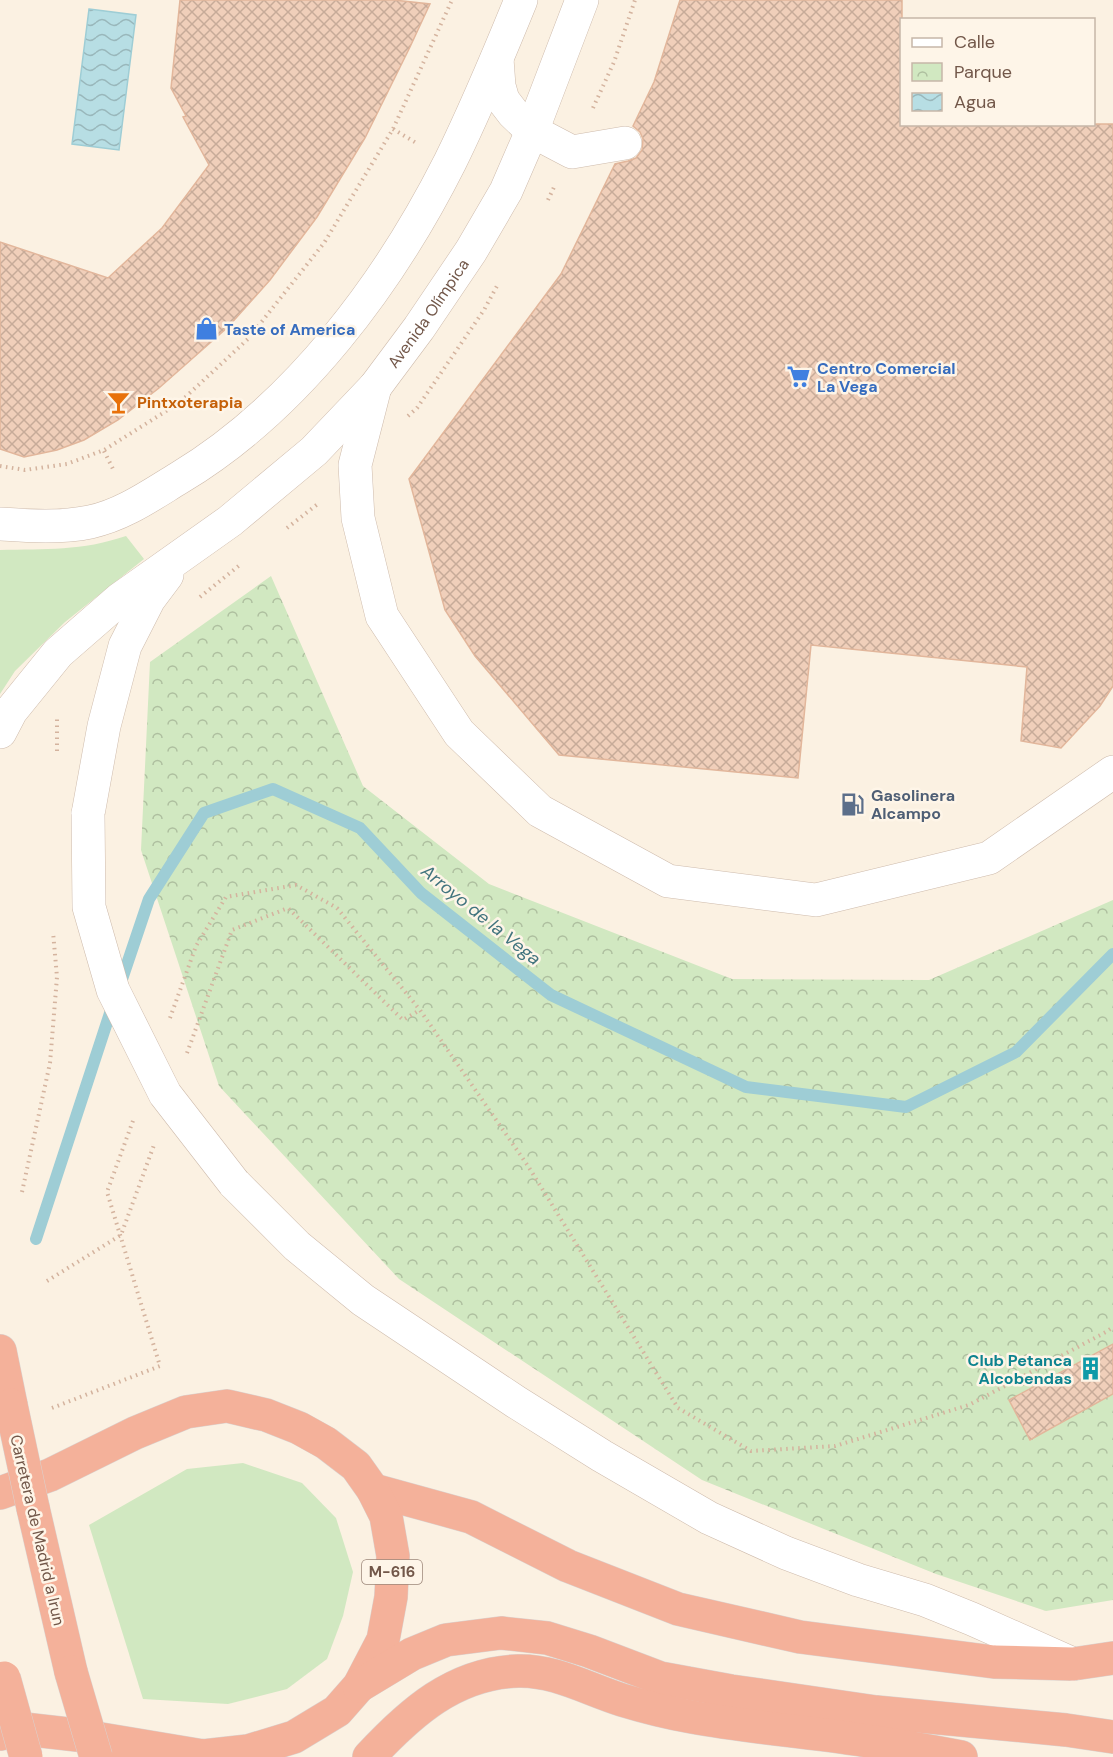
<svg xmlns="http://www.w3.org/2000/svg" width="1113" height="1757" viewBox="0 0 1113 1757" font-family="'DM Sans',sans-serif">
	<defs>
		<pattern id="park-crowns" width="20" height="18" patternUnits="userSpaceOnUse" patternTransform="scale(1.5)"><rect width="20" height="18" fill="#d1e8c1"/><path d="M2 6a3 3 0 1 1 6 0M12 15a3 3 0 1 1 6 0" fill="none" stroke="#aebf9f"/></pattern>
		<pattern id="water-waves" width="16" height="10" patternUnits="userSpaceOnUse" patternTransform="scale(1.5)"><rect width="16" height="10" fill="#b7dee4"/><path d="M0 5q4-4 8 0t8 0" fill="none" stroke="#99b7bb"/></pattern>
		<pattern id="building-cross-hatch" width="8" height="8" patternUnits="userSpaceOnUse" patternTransform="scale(1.5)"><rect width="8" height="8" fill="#f0cfba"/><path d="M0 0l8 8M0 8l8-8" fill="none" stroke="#c7ab99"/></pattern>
	</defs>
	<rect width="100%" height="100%" fill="#fbf1e2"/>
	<!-- green -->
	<g fill="#d1e8c1">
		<path d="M126 536 144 559 65 622 15 671 0 694V550C45 549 82 551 126 536Z"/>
		<polygon points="243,1463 302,1483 336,1518 353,1572 343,1616 327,1659 287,1689 228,1704 143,1699 89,1525 187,1469"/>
	</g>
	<!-- park -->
	<polygon fill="url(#park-crowns)" points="271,576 363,786 489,884 732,979 929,980 1113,900 1113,1600 1046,1611 936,1574 702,1480 399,1279 219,1086 141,850 150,662"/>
	<!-- water -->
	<polygon fill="url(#water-waves)" stroke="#9ecdd5" stroke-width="1.5" points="89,9 136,15 119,150 72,144"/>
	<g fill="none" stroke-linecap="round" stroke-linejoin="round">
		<!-- stream -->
		<g stroke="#9ecdd5" stroke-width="12">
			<polyline points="120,985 149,899 204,813 273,789 360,828 421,893 551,995 746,1087 906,1107 1016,1052 1113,954"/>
			<polyline points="36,1239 113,1004"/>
		</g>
	</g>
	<!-- building -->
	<g fill="url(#building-cross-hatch)" stroke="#e2b69b" stroke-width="1.5">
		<polygon points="180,0 394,0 430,4 410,47 365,138 317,217 270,280 228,327 159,388 118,420 84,440 57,450 24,457 0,449 0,242 108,278 162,228 209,165 183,117 186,116 171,88"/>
		<polygon points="680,0 902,0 902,124 1113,124 1113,686 1100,706 1061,748 1021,741 1027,667 811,645 798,778 559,755 475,656 445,610 409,479 561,274 615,164 628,161 636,158 642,150 643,139 640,132 633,126 654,82"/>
		<polygon points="1113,1344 1113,1394 1030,1440 1009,1400"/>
	</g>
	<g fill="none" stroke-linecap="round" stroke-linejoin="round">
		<defs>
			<g id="minor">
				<polyline points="497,59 499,86 503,100 513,113 532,131 572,152 625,143"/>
				<polyline points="375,387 355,465 358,518 382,616 459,733 540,811 668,881 816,900 989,858 1113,772"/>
				<path d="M0 524C30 526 61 528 90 522 123 515 151 495 179 478 297 407 389 283 450 162 476 109 499 54 521 0"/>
				<path id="s1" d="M0 732 11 711 58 653 120 599 230 521 314 451 375 387 419 328 471 251 506 191 532 131 582 0"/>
				<polyline points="88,814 104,726 125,646 149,599 167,575"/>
				<polyline points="234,1183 297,1246 363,1300 516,1402 602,1456 709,1518 786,1553 858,1580 925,1600 972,1619 1073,1664"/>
			</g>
			<g id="highway">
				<polyline points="0,1351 11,1405"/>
				<polyline points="373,1490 471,1517 568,1566 678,1609 800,1637 994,1662 1073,1664 1113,1658"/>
				<polyline points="0,1493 50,1475 135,1433 186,1412 227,1406 266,1415 299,1428 326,1443 356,1466 373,1490 386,1516 393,1556 391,1597 383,1640 359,1686 337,1711 294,1737 248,1751 203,1756 77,1735 24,1729 0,1734"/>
				<polyline points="33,1508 71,1672"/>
				<polyline points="359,1686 412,1654 446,1640 501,1633 547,1638 589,1651 660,1678 731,1691 876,1712 1066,1730 1113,1737"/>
				<path d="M369 1757C410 1713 454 1673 518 1671 555 1670 587 1689 622 1700 645 1707 669 1713 692 1717 746 1727 800 1731 854 1739 890 1744 926 1750 961 1757"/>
			</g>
		</defs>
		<!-- minor casing -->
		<use href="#minor" stroke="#cebbac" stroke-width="34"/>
		<!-- highway casing -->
		<use href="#highway" stroke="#dad3d0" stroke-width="34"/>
		<!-- path -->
		<g stroke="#d4b39e" stroke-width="4" stroke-dasharray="1.5 4.5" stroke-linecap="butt">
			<polyline points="593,108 614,62 635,0"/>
			<polyline points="393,129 418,144"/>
			<polyline points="548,200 555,185"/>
			<polyline points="408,416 417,408 484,310 497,286"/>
			<polyline points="104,451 114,471"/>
			<polyline points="0,466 25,470 67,464 104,450 179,403 248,339 324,243 393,129 452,0"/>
			<polyline points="287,528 319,503"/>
			<polyline points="200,597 241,564"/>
			<polyline points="57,751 57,717"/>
			<polyline points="170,1018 196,946 226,897 296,885 337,908 420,1010 528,1166 678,1408 751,1451 835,1446 969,1405 1106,1332 1113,1327"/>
			<polyline points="187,1053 232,930 288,908 403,1020 420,1010"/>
			<polyline points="22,1192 50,1063 57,977 53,932"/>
			<polyline points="47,1281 121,1235 154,1145"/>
			<polyline points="52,1408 160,1366 107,1192 134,1118"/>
		</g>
		<!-- minor -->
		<use href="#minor" stroke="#fff" stroke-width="33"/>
		<!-- highway -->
		<use href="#highway" stroke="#f4b19a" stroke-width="33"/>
		<defs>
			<polyline id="minor-bridge" points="88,814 89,907 113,990 165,1094 234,1183"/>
			<g id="highway-bridge">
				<polyline points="11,1405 33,1508"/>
				<polyline points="71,1672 96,1757"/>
				<polyline points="4,1678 26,1757"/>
			</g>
		</defs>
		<!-- minor-bridge casing -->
		<use href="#minor-bridge" stroke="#cebbac" stroke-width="34" stroke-linecap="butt"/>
		<!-- highway-bridge casing -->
		<use href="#highway-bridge" stroke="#dad3d0" stroke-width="34" stroke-linecap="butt"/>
		<!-- minor-bridge -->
		<use href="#minor-bridge" stroke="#fff" stroke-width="33"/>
		<!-- highway-bridge -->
		<use href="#highway-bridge" stroke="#f4b19a" stroke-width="33"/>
	</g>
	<!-- icons -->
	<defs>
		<symbol id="shop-bare" viewBox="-9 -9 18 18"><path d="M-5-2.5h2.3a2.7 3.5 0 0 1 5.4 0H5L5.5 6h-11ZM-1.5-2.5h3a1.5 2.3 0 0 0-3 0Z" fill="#3f7fe0" stroke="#fef5e8" stroke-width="2.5" paint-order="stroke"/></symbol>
		<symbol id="supermarket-bare" viewBox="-9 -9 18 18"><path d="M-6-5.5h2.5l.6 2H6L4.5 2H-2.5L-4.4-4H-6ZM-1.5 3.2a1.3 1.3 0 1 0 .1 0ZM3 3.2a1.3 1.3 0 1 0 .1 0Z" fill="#3f7fe0" stroke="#fef5e8" stroke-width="2.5" paint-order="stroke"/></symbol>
		<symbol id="bar-bare" viewBox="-9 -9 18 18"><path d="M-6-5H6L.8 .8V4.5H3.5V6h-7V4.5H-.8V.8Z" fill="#e8710a" stroke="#fef5e8" stroke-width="2.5" paint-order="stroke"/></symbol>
		<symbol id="fuel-bare" viewBox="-9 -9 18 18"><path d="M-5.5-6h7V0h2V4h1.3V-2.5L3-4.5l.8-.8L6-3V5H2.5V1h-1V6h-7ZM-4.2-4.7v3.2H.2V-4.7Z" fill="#5c6f8a" stroke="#fef5e8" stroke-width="2.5" paint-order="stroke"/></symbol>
		<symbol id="building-bare" viewBox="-9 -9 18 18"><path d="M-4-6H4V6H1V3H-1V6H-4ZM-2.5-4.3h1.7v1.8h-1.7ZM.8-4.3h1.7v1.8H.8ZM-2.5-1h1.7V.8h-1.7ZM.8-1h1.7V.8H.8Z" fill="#0f9aa8" stroke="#fef5e8" stroke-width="2.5" paint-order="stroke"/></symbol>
	</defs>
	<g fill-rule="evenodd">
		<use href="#shop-bare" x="190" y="312" width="33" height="33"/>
		<use href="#supermarket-bare" x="782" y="360" width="33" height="33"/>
		<use href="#bar-bare" x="102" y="386" width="33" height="33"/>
		<use href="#fuel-bare" x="836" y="788" width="33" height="33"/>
		<use href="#building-bare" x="1074" y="1352" width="33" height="33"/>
	</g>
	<g text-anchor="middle" stroke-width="5" stroke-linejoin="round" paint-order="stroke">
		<!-- shield labels -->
		<rect fill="#fef5e8" stroke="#9c8679" stroke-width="1.5" x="362" y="1560" width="60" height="24" rx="4.5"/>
		<g font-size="15" font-weight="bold" fill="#725749">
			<text x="392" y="1577">M-616</text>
		</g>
		<!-- street labels -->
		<g font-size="16" fill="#725749" stroke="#fef5e8">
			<text dy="6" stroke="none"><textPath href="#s1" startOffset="604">Avenida Olímpica</textPath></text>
			<text transform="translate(38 1530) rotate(77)" y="6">Carretera de Madrid a Irun</text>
		</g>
		<!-- shop labels -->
		<g font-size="16" font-weight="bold" fill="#366cbe" stroke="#fef5e8" text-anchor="start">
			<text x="224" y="335">Taste of America</text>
			<text x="817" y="374">Centro Comercial<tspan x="817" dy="18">La Vega</tspan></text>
		</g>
		<!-- food labels -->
		<g font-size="16" font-weight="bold" fill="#c56008" stroke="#fef5e8" text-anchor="start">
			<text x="137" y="408">Pintxoterapia</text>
		</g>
		<!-- service labels -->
		<g font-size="16" font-weight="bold" fill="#4e5e75" stroke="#fef5e8" text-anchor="start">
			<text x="871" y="801">Gasolinera<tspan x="871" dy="18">Alcampo</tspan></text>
		</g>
		<!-- culture labels -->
		<g font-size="16" font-weight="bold" fill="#0d838f" stroke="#fef5e8" text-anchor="end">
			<text x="1072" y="1366">Club Petanca<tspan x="1072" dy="18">Alcobendas</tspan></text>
		</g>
		<!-- water labels -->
		<g font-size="18" font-style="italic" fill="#41747e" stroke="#fef5e8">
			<text transform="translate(481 915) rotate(39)" y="6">Arroyo de la Vega</text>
		</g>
	</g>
	<!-- legend -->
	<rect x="900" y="18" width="195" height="108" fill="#fef5e8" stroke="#c6b6a8" stroke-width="1.5"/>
	<rect x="912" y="38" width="30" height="9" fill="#ffffff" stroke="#c6b6a8" stroke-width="1.5"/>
	<text x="954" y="48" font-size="18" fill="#725749">Calle</text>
	<rect x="912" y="63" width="30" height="18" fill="url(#park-crowns)" stroke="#c6b6a8" stroke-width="1.5"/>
	<text x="954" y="78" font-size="18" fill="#725749">Parque</text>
	<rect x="912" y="93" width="30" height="18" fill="url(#water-waves)" stroke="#c6b6a8" stroke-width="1.5"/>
	<text x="954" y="108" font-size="18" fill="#725749">Agua</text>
</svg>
